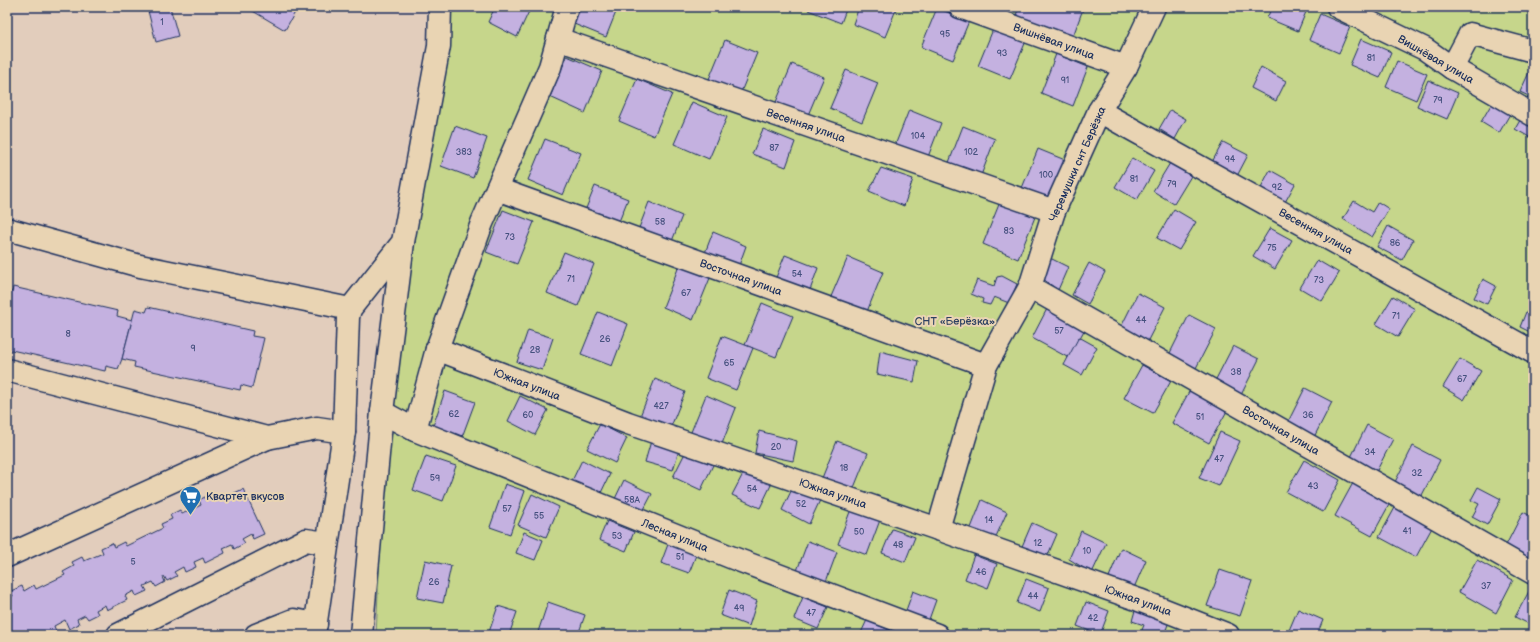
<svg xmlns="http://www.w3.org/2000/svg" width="1540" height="642" viewBox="0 0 1540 642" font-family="'Balsamiq Sans',sans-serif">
	<rect width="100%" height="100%" fill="#e2cdbc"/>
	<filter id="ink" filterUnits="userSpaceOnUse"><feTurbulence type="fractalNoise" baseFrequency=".025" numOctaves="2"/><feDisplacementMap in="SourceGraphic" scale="8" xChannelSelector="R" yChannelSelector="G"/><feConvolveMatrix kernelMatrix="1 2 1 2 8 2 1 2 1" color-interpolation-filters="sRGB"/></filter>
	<g filter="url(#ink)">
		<!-- green -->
		<polygon fill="#c6d68b" stroke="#708274" points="448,7 1533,7 1533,635 376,635 386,429"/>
		<!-- building -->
		<g fill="#c4b1e0" stroke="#1b2f5e">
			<polygon points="147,7 170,7 178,36 156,42"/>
			<polygon points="246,7 298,7 285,30"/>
			<polygon points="495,7 531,7 517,37 488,22"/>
			<polygon points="581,7 618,7 606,37 574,24"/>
			<polygon points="810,7 847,7 841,23 808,10"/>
			<polygon points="859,7 897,7 885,37 853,24"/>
			<polygon points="1019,7 1077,7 1083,9 1072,39 1015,18"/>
			<polygon points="1272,7 1308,7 1298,31 1267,18"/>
			<polygon points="937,8 969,21 953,60 921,47"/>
			<polygon points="1320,14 1350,27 1339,53 1309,40"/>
			<polygon points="994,27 1026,41 1010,79 978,66"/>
			<polygon points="1361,39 1391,52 1380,78 1350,65"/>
			<polygon points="725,40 757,53 741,92 709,79"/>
			<polygon points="1056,54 1088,67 1073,106 1041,93"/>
			<polygon points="567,56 602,71 585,113 550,97"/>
			<polygon points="1397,61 1427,74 1416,100 1386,87"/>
			<polygon points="792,64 824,77 808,115 776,102"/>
			<polygon points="1532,66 1533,66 1533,98 1520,92"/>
			<polygon points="1261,67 1286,81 1276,101 1251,88"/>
			<polygon points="846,70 878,83 862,122 830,108"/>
			<polygon points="637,79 672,94 654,136 619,121"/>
			<polygon points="1428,80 1458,93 1447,119 1417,106"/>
			<polygon points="692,102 727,117 709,159 674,144"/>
			<polygon points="1492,103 1510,114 1499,133 1481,122"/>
			<polygon points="909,110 941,123 926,162 894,148"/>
			<polygon points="1170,110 1186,119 1175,139 1159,129"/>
			<polygon points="1523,115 1533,120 1533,139 1515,129"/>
			<polygon points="455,126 487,138 473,178 441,166"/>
			<polygon points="963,126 995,139 980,178 948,165"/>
			<polygon points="763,129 795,142 786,167 752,154"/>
			<polygon points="545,139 581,153 563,195 528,180"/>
			<polygon points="1223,142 1248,155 1237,176 1212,162"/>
			<polygon points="1038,149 1070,162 1054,201 1022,188"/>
			<polygon points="1132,158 1154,171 1137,200 1115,187"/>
			<polygon points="1170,163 1191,176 1174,204 1153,191"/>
			<polygon points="881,168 913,179 904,206 869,191"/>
			<polygon points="1270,170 1295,184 1284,204 1259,191"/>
			<polygon points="595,186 628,199 618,224 585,211"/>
			<polygon points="1354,201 1372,212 1378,202 1389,209 1372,237 1343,219"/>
			<polygon points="649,202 682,216 672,241 639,228"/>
			<polygon points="1000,202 1035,217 1018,259 983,244"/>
			<polygon points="1174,209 1196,222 1179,250 1157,238"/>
			<polygon points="503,210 534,222 517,264 486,252"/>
			<polygon points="1388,226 1413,240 1402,260 1377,247"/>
			<polygon points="1270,228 1292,240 1275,269 1253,256"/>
			<polygon points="713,232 746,246 737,271 703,258"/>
			<polygon points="564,252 594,264 578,306 547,293"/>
			<polygon points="785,255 818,268 809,293 775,280"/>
			<polygon points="1044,255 1068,267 1058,290 1043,279"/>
			<polygon points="848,257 883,272 866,314 830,299"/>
			<polygon points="1317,260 1339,273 1322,301 1300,288"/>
			<polygon points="1089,263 1105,272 1088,304 1072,295"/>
			<polygon points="679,266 710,278 693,320 663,307"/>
			<polygon points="1002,276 1017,284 1009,303 994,297 990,305 982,303 983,299 971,294 977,280 994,286 997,277"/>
			<polygon points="1483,279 1496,286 1487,304 1474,298"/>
			<polygon points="13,287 118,311 117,316 132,320 122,359 118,369 106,366 105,371 7,349 7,291 12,292"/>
			<polygon points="1138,293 1165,307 1145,346 1118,333"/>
			<polygon points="1393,296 1415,309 1398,337 1376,324"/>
			<polygon points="762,303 793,316 776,357 745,345"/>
			<polygon points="1049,305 1087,325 1069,358 1032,338"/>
			<polygon points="148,307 253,331 252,336 264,338 252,388 241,385 240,390 134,367 135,362 122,359 135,309 146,312"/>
			<polygon points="598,312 628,324 612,366 581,354"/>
			<polygon points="1526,312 1533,315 1532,333 1520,327"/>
			<polygon points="1189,315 1216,329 1196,368 1169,355"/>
			<polygon points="528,330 553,338 542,370 517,362"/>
			<polygon points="722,336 753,348 736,390 706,378"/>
			<polygon points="1079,337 1097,347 1082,375 1064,365"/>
			<polygon points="1233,346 1259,359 1239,399 1213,385"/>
			<polygon points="880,351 918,361 914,382 877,374"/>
			<polygon points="1460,359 1481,371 1464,400 1443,387"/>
			<polygon points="1142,365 1171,381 1153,413 1124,398"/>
			<polygon points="655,379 685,392 668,434 638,421"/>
			<polygon points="1305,388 1332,402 1312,441 1285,428"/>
			<polygon points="1190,390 1227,411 1209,443 1172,423"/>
			<polygon points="445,391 475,402 462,437 433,426"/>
			<polygon points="706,395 736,408 720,449 689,437"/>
			<polygon points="520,396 548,410 535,435 508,421"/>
			<polygon points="600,424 627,438 615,463 587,449"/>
			<polygon points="1367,425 1393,439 1373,478 1347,465"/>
			<polygon points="759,431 797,441 793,461 755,453"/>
			<polygon points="1220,432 1240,441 1219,486 1199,478"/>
			<polygon points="653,434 679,450 673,470 645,462"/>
			<polygon points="837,441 868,453 851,495 820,483"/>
			<polygon points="1413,446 1440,460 1420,499 1393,486"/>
			<polygon points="686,451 713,465 701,490 673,477"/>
			<polygon points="426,456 456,466 443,501 413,490"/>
			<polygon points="582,460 610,474 598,499 570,485"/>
			<polygon points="1304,460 1340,480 1323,512 1286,492"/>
			<polygon points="745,470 772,483 760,508 732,495"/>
			<polygon points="624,480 652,494 639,519 612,505"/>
			<polygon points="1353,483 1390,503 1372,536 1335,516"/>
			<polygon points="505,484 525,491 510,534 490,527"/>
			<polygon points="794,485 821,498 809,524 782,510"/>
			<polygon points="1478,487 1501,499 1487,525 1472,517 1479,504 1471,500"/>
			<polygon points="243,489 264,534 253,539 251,534 242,539 245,543 234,549 232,544 223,548 225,553 205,563 203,558 194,562 196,567 185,572 183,567 174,572 177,576 167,581 164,576 163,577 165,582 156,587 153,582 144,586 147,591 136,596 134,591 125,596 127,600 107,610 105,605 96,610 98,614 88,619 85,615 77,619 79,624 69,629 65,620 54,626 57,634 56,635 7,635 7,599 13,596 11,591 22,586 24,591 34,585 36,589 65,575 63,572 74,566 72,562 82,557 84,561 103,553 101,548 112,543 114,547 124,542 126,546 163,528 161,524 172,519 170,515 180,510 182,514 201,505 199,500 209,495 212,500 222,495 224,498"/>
			<polygon points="532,494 559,507 546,537 518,525"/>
			<polygon points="982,500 1007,512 994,541 971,528"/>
			<polygon points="1397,504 1434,524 1416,557 1379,537"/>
			<polygon points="851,509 880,520 867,555 838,544"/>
			<polygon points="1523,512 1533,517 1533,558 1530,564 1503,551"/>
			<polygon points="607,521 634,532 626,551 599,540"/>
			<polygon points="1032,523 1057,534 1044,564 1020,551"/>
			<polygon points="892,529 915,537 905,562 882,553"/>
			<polygon points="1081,531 1106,543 1092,573 1069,559"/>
			<polygon points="524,532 543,540 535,560 516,553"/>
			<polygon points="670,539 698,550 689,573 661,563"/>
			<polygon points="808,541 837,552 824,587 795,576"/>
			<polygon points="1121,548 1146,560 1133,590 1109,577"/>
			<polygon points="974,555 997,564 988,588 965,579"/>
			<polygon points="425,560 451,566 443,603 417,598"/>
			<polygon points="1477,560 1513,580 1496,613 1459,592"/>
			<polygon points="1220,570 1252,581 1240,616 1207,606"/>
			<polygon points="1026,579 1049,588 1040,612 1017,603"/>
			<polygon points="1533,584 1533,626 1515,617"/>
			<polygon points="729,590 757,601 749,626 720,615"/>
			<polygon points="913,591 936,600 927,625 904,616"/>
			<polygon points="803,597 828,607 818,629 794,619"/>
			<polygon points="548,602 585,615 578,635 537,635"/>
			<polygon points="1086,602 1109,611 1100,635 1077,626"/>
			<polygon points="498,606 517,612 509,635 488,635"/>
			<polygon points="1136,607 1170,619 1164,635 1140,635 1144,625 1132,621"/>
			<polygon points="1298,609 1323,620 1317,635 1287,635"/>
			<polygon points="867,620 900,635 860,635"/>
		</g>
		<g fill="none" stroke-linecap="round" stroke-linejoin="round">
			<defs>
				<g id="minor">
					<polyline points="960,7 1126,67"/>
					<polyline points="1338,7 1425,49 1452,68 1533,115"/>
					<polyline points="558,39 1054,211"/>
					<polyline points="1452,68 1470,34 1533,51"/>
					<polyline points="1099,111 1533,352"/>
					<polyline points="497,189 986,365"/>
					<polyline points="7,229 140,266 350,309"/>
					<polyline points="1030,287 1533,573"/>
					<polyline points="437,349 628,423 938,529 1139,600 1228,635"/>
					<polyline points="7,370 267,438 317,428 344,432"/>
					<polyline points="382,412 415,430 437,349 482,223 550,67 567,7"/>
					<polyline points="415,430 733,558 937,635"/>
					<polyline points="938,529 986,365 1030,287 1054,211 1099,111 1126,67 1154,7"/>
					<polyline points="7,556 267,438"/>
					<polyline points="118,635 306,540 326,543"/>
					<polyline points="256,635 294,620 316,624"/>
					<polyline points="314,635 344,432 348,317 350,309 403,242 439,46 440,7"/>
					<polyline points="361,635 382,412 403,242"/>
				</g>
			</defs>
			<!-- minor casing -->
			<use href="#minor" stroke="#1b2f5e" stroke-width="25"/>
			<!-- minor -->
			<use href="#minor" stroke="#e9d4b3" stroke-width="22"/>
		</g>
	</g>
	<!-- icons -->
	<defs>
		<symbol id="supermarket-pin" viewBox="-11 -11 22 30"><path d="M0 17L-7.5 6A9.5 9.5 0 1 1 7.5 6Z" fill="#1f6fb2" stroke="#e9d4b3"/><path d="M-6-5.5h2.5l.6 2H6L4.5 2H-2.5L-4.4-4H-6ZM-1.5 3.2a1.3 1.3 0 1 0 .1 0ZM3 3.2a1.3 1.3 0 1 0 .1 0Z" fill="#fff"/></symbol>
	</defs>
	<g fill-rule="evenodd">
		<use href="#supermarket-pin" x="178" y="484" width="25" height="34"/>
	</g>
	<g text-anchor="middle" stroke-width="4" stroke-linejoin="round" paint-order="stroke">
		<!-- number labels -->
		<g font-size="9" fill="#45507e">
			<text x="162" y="25">1</text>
			<text x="945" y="37">95</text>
			<text x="1002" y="56">93</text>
			<text x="1371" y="61">81</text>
			<text x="1065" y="83">91</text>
			<text x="1438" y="103">79</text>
			<text x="918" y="139">104</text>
			<text x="774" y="151">87</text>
			<text x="464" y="155">383</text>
			<text x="971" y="155">102</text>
			<text x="1230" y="162">94</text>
			<text x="1046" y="178">100</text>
			<text x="1134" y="182">81</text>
			<text x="1172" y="187">79</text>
			<text x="1277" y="190">92</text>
			<text x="660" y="225">58</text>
			<text x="1009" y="234">83</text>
			<text x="510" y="240">73</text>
			<text x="1395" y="246">86</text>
			<text x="1272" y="251">75</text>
			<text x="797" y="277">54</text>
			<text x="571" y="282">71</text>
			<text x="1319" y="283">73</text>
			<text x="686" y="296">67</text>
			<text x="1396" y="319">71</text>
			<text x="1141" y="323">44</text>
			<text x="1059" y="334">57</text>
			<text x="68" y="337">8</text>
			<text x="605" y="342">26</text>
			<text x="193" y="351">9</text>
			<text x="535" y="353">28</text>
			<text x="729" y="366">65</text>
			<text x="1236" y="375">38</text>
			<text x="1462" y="382">67</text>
			<text x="661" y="409">427</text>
			<text x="454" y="417">62</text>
			<text x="528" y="418">60</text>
			<text x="1308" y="418">36</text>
			<text x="1200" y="420">51</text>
			<text x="776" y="450">20</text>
			<text x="1370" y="455">34</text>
			<text x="1219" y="462">47</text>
			<text x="844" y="471">18</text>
			<text x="1417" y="476">32</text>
			<text x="435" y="481">59</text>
			<text x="1313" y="489">43</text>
			<text x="752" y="492">54</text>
			<text x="632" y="503">58А</text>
			<text x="801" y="507">52</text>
			<text x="507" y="512">57</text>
			<text x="539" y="519">55</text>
			<text x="989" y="523">14</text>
			<text x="1407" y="534">41</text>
			<text x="859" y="535">50</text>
			<text x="617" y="539">53</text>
			<text x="1038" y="546">12</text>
			<text x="898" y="548">48</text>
			<text x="1087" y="554">10</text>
			<text x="680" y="560">51</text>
			<text x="133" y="565">5</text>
			<text x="981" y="575">46</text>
			<text x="434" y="585">26</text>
			<text x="1486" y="589">37</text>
			<text x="1033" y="599">44</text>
			<text x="739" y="611">49</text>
			<text x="811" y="616">47</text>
			<text x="1093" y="621">42</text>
		</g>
		<!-- street labels -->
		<g font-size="11" fill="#1b2f5e" stroke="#e9d4b3">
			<text transform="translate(1054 41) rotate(20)" y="4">Вишнёвая улица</text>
			<text transform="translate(1436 59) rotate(30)" y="4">Вишнёвая улица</text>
			<text transform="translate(806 125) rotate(19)" y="4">Весенняя улица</text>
			<text transform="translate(1077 164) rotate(-66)" y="4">Черемушки снт Берёзка</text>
			<text transform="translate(1316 231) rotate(29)" y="4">Весенняя улица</text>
			<text transform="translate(741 277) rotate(20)" y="4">Восточная улица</text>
			<text transform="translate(527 384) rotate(21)" y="4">Южная улица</text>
			<text transform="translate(1281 430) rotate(30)" y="4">Восточная улица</text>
			<text transform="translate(833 493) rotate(19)" y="4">Южная улица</text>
			<text transform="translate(675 535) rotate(22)" y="4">Лесная улица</text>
			<text transform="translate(1138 600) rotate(20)" y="4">Южная улица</text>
		</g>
		<!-- park labels -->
		<g font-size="11" fill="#2c4062" stroke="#e9d4b3">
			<text x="955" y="325">СНТ «Берёзка»</text>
		</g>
		<!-- poi labels -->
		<g font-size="11" fill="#1b2f5e" stroke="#e9d4b3" text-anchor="start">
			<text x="206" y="500">Квартет вкусов</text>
		</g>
	</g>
	<!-- margin -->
	<rect width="1540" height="642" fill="none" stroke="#e9d4b3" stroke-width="24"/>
	<rect x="12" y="12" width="1516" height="618" fill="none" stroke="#1b2f5e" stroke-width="1.5" filter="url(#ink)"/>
</svg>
